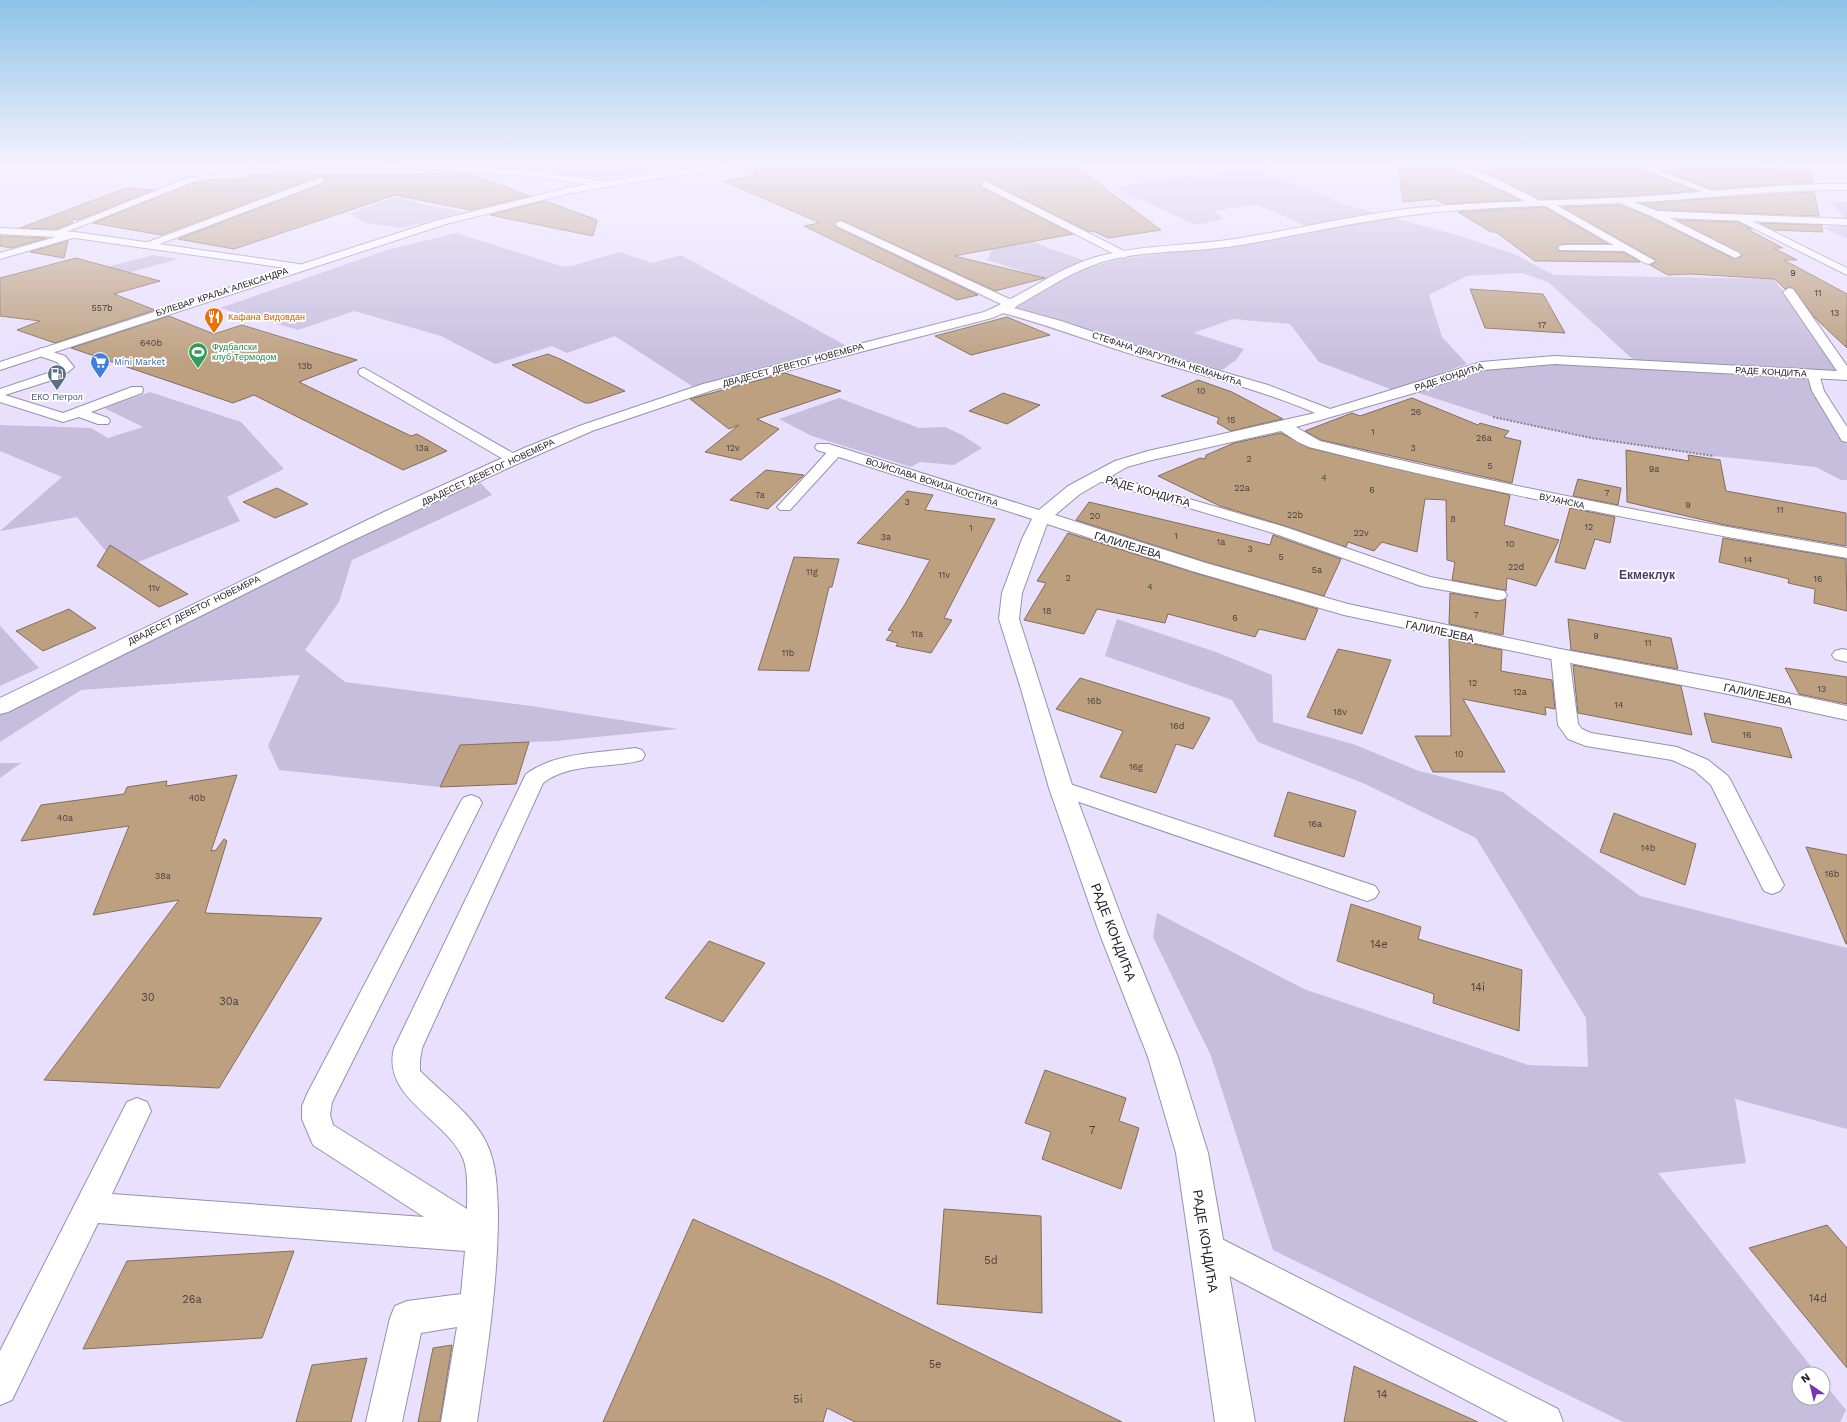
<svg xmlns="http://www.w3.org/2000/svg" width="1847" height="1422" viewBox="0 0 1847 1422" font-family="'Work Sans',sans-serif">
	<rect width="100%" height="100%" fill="#e9e0fe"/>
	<!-- green -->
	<g fill="#c7bede">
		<polygon points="287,164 388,164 268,177"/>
		<polygon points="432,164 691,164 599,179 543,172"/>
		<polygon points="1253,168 1343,204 1457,235 1514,254 1554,275 1774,279 1847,376 1813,375 1847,445 1847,480 1841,480 1816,467 1714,456 1591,438 1493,417 1409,390 1481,366 1533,361 1638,364 1548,282 1522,273 1467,276 1429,295 1442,337 1467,364 1393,390 1319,362 1290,324 1232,319 1194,333 1244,349 1236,360 1215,375 1003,309 1052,281 987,260 997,238 1018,235 1048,248 1098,265 1117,260 1149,255 1199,250 1215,245 1310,228 1257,204 1214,211 1223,219 1196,225 1114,187"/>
		<polygon points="396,197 425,205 462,212 404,228 366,223 349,214"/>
		<polygon points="1830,202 1847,202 1847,220"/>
		<polygon points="1847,223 1847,238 1823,228"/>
		<polygon points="456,233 561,266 572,266 619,252 652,263 681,255 852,349 698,390 615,336 567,353 552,346 495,364 441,336 354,311 298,330 220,308 387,250"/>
		<polygon points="154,255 179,259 57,292 11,291"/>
		<polygon points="150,392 241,422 284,469 227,497 240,521 121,569 77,517 0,531 62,477 0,451 0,425 91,428 108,438 143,427 104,408"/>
		<polygon points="839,398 919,428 945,427 962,435 982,448 954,465 920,462 911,467 812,436 779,419"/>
		<polygon points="475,477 492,495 352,560 339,602 305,650 345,682 531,706 678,729 556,741 460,745 440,787 279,770 268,746 300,675 81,690 0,742 0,707"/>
		<polygon points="1117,619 1216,652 1272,675 1273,722 1353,744 1419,771 1503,792 1640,896 1847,948 1847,1129 1735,1099 1746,1163 1658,1173 1817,1374 1799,1374 1799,1398 1823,1398 1823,1382 1846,1410 1840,1422 1623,1422 1273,1250 1211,1056 1153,937 1157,913 1304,989 1528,1065 1588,1067 1586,1018 1476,838 1365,784 1258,742 1232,700 1105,656"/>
		<polygon points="0,626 39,668 0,686"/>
		<polygon points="0,763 21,763 0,778"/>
	</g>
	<!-- building -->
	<g fill="#bda080" stroke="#826e59">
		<polygon points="733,164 1072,164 1161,230 1108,238 1093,231 1089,232 986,180 982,181 981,187 1073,234 954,256 1045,278 995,291 842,220 836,221 836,227 978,295 957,300 804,226 820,223 724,181 758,175"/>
		<polygon points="1398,164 1447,164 1520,200 1445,204 1436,199 1403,202"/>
		<polygon points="1462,164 1630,164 1630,165 1695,191 1635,196 1540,199 1504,181"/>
		<polygon points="1645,164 1735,164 1749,168 1810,171 1813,183 1712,189"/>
		<polygon points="470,174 530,196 470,210 395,195 234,249 178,239 325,183 325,177 320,176 161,235 93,223 190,184 211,180 245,180 246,175"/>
		<polygon points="126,188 154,190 78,220 73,219 72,223 56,229 20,228"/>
		<polygon points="1814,192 1819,216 1657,210 1642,203"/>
		<polygon points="545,201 597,220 593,236 490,215"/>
		<polygon points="1620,205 1650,217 1734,259 1742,256 1742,254 1677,220 1738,222 1752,229 1747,229 1783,248 1774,248 1797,260 1784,260 1847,294 1847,348 1814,317 1793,288 1789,287 1785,289 1775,279 1690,274 1668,275 1650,265 1656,262 1656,260 1562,207"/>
		<polygon points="1545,207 1608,244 1563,244 1557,247 1559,251 1624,252 1640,262 1535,261 1496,232 1491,232 1458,212"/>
		<polygon points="1760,223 1821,225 1823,232 1774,230"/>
		<polygon points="0,236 47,238 11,248 0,246"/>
		<polygon points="68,241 64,258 30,252"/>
		<polygon points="76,258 160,281 114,294 155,310 55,343 17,330 40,321 0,316 0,278"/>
		<polygon points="1470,289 1543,294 1565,333 1485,328"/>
		<polygon points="169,316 214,334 242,325 357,360 299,382 411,436 417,434 447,451 403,470 254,395 233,403 71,348"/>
		<polygon points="1007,317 1050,335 971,355 935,336"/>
		<polygon points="548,354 560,359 625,391 590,403 585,403 512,365"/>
		<polygon points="785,373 841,391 757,419 779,429 741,460 705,452 739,425 729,429 690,399"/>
		<polygon points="1198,380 1232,392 1283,419 1231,431 1217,423 1219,418 1161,396"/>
		<polygon points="1003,393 1040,405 1007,424 969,411"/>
		<polygon points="1412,398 1478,425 1480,423 1509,431 1504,437 1521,441 1512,483 1321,440 1305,431 1352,413 1360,416"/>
		<polygon points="1281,433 1309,448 1510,495 1504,525 1559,540 1536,586 1507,578 1506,591 1504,590 1452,580 1455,562 1447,560 1446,500 1425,499 1417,552 1382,542 1374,551 1348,542 1346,547 1285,526 1220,506 1158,476 1200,458 1205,459 1206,455 1234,443"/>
		<polygon points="1626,450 1689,461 1688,455 1720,460 1726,491 1846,513 1846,546 1725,525 1627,502"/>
		<polygon points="766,470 804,475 768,509 730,500"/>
		<polygon points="1578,479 1621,488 1618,505 1573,496"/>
		<polygon points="277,488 308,504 275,518 243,502"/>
		<polygon points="907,491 933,495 925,510 995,519 944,618 952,620 931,653 896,646 898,643 886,640 893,631 888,630 904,606 930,560 857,543"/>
		<polygon points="1089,502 1270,545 1273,535 1341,559 1324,596 1206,562 1076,520"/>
		<polygon points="1570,508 1615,517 1610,543 1595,539 1585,569 1555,562"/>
		<polygon points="1068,533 1192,572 1318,609 1305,640 1259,629 1255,637 1168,614 1165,623 1097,609 1084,634 1024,620 1046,583 1037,581"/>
		<polygon points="1723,538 1846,559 1847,611 1814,603 1815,589 1788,583 1789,579 1719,562"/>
		<polygon points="110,545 186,593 188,594 159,607 97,566"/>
		<polygon points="794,557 839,559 832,587 829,587 809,671 758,670"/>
		<polygon points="1450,593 1498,601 1506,599 1503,635 1449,624"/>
		<polygon points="69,609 96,628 43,651 16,631"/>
		<polygon points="1568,619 1671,638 1678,669 1571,650"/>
		<polygon points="1449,639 1502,650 1501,671 1552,680 1555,709 1545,707 1546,715 1463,699 1505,772 1433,772 1415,736 1451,736"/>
		<polygon points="1338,649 1391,660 1362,734 1307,717"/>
		<polygon points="1573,665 1681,686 1692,735 1578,713"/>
		<polygon points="1785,668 1847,677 1847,704 1799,694"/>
		<polygon points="1080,678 1210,718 1193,749 1176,744 1156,793 1100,777 1123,731 1056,709"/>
		<polygon points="1704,713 1781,728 1792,758 1712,742"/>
		<polygon points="529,742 516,784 440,787 460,745"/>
		<polygon points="237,775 211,851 216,850 224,839 227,841 205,913 322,918 219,1088 44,1080 179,900 93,915 129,826 21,841 41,805 124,794 127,787 167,781 166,786"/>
		<polygon points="1288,792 1356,811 1344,857 1274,836"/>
		<polygon points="1614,813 1696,844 1685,885 1600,852"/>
		<polygon points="1806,847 1847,855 1847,944 1846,944"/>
		<polygon points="1351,904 1421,927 1418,939 1522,970 1519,1031 1433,1003 1434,994 1337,961"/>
		<polygon points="709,941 765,963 723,1022 665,998"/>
		<polygon points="1045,1070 1126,1098 1119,1121 1139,1128 1121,1189 1042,1159 1051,1132 1025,1123"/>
		<polygon points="944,1209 1041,1216 1042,1313 937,1304"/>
		<polygon points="693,1219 830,1280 1122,1422 855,1422 827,1408 823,1422 603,1422"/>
		<polygon points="1827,1225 1847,1248 1847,1368 1749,1248"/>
		<polygon points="294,1251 262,1338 83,1349 127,1261"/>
		<polygon points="452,1345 440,1422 418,1422 433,1348"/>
		<polygon points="367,1358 351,1422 296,1422 312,1365"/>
		<polygon points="1354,1366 1478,1422 1344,1422"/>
	</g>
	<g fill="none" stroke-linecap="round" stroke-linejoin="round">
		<defs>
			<g id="service">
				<polygon points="402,164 531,171 608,182 609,184 605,187 531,176 405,168 402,168"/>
				<polygon points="242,174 245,174 245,178 204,179 190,183 59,235 53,235 51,233 184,179 204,175"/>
				<polygon points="321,177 324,178 324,182 149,248 143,248 141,246 143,244"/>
				<polygon points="985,181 1128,253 1129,255 1124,258 1120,257 982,186 982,182"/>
				<polygon points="1742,216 1847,268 1847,275 1739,221 1737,219"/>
				<polygon points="73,232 78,235 76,237 0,259 0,253"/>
				<polygon points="1563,245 1624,245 1629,248 1624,251 1560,250 1558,248 1560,246"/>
				<polygon points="41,348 65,356 74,367 62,377 5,395 63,413 132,387 142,387 143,390 142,393 91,412 108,418 110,421 108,424 98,424 79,417 63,422 0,402 0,389 54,371 61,366 57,362 37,355 35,352"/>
				<polygon points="364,368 518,456 520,459 518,462 508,462 360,375 358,372 360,369"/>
				<polygon points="1813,370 1819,374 1824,391 1847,427 1847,442 1842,441 1812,391 1807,374"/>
				<polygon points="836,447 841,448 843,451 841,454 790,510 780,510 777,507 780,504 831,448"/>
				<polygon points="1097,472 1285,527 1430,577 1498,590 1504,591 1507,595 1504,599 1498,600 1421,586 1273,533 1092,479 1090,476 1092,473"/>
				<polygon points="1560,649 1567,651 1569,655 1578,724 1582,729 1591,733 1677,747 1708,760 1728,776 1731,781 1784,885 1780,891 1772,894 1764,891 1711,785 1694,770 1672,760 1586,746 1568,739 1558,725 1551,655 1553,651"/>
				<path d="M635 748 642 750 645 755 642 760C610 769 570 762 543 783L422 1048 420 1060V1071C442 1093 472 1114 486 1142 497 1164 497 1189 498 1213 498 1283 487 1353 477 1422H441L457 1327 421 1333 402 1422H366L390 1318 395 1306 407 1301 461 1294 465 1251 98 1223 12 1400 0 1405V1351L127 1102 137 1098 147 1102 151 1111 112 1194 424 1217 313 1145 302 1119V1106L308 1092 460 803 463 798 471 795 479 798 482 803 332 1102 330 1115 333 1125 467 1209C467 1193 469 1168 461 1154 441 1117 382 1096 394 1048L526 774C556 752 600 753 635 748Z"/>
				<polygon points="1061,781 1375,886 1379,892 1375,898 1367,901 1053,793 1050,788 1053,783"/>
				<polygon points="1206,1231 1558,1409 1563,1422 1508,1422 1195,1258 1190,1247 1195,1236"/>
			</g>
			<g id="minor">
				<polygon points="1448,164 1459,164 1503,182 1542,202 1546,200 1549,201 1655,261 1649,264 1645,263 1542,204 1537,206 1534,205"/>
				<polygon points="1631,164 1642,164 1720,194 1715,197 1712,196"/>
				<polygon points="1621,197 1657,211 1847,219 1847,225 1670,218 1739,253 1741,255 1735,258 1651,216 1618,202 1616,200"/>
				<path d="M841 221 1016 302 1018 305 1014 308 1061 321 1150 351 1268 385 1330 409 1481 362 1555 356 1837 371 1783 292 1789 288 1793 289 1847 366V380L1555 364 1483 370 1414 393 1296 427 1320 441C1495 484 1670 518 1847 548V558C1666 527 1487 492 1309 447L1298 442 1281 431 1152 460 1127 467 1080 494 1055 515 1206 563 1348 604 1560 649 1728 680 1847 706V720L1728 694 1560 661 1344 615 1192 571 1047 524 1022 593 1019 619 1073 788 1127 932 1178 1057 1208 1153 1255 1422H1215L1176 1153 1148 1057 1099 932 1049 788 1021 689 999 619 1002 593 1022 539 1032 519 817 450 815 447 817 444H829L1039 510 1068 486 1115 461 1148 451 1315 413C1259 389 1200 375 1141 357 1093 343 1047 324 999 312L997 309 1003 305 837 226 836 224 837 222Z"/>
				<polygon points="0,228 75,232 299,264 305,267 299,270 75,238 0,234"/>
				<polygon points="1842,649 1847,650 1847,662 1835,659 1832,655 1835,651"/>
			</g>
			<path id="tertiary" d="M1824 184H1847V190C1784 189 1722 197 1659 201 1582 206 1504 205 1427 213 1364 220 1303 234 1241 245 1195 253 1147 249 1102 262 1063 274 1030 302 992 318L713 390 592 431 508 468 347 543 8 712 0 714V698L384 512 524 448 582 425 703 384 984 312C1022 296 1056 269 1096 257 1143 244 1193 246 1241 238 1296 229 1351 216 1406 209 1482 201 1558 201 1635 197 1698 193 1761 185 1824 184Z"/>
			<polygon id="secondary" points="715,164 732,164 728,167 571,193 446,224 0,370 0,362 438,220 571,187"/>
		</defs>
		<!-- service casing -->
		<use href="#service" stroke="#9890ab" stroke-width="2"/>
		<!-- minor casing -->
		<use href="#minor" stroke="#9890ab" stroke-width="2"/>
		<!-- tertiary casing -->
		<use href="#tertiary" stroke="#9890ab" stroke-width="2"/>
		<!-- secondary casing -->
		<use href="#secondary" stroke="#9890ab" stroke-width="2"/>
		<!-- path -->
		<polyline stroke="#898398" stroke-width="2" stroke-dasharray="2 1.5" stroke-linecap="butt" points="1493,417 1591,438 1714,456"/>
		<!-- service -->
		<use href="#service" fill="#fff" fill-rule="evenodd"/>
		<!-- minor -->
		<use href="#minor" fill="#fff" fill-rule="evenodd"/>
		<!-- tertiary -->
		<use href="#tertiary" fill="#fff" fill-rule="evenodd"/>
		<!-- secondary -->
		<use href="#secondary" fill="#fff" fill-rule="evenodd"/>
	</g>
	<!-- sky -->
	<linearGradient id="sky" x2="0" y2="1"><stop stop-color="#8dc3e6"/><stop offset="0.45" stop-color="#f5f1ff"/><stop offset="1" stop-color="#f5f1ff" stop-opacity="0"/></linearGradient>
	<rect width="1847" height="363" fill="url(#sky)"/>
	<!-- icons -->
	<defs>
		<symbol id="restaurant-pin" viewBox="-11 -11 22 30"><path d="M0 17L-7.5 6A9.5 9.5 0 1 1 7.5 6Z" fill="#e8710a" stroke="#fff"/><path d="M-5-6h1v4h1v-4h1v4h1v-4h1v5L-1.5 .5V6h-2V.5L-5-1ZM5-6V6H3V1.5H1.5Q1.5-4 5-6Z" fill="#fff"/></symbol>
		<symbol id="stadium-pin" viewBox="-11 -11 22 30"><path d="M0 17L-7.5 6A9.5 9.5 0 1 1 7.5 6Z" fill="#2e9e5b" stroke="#fff"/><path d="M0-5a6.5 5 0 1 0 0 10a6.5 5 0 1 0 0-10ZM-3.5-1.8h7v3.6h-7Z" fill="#fff"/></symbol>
		<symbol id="supermarket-pin" viewBox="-11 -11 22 30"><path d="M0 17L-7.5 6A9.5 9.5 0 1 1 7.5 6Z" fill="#3f7fe0" stroke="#fff"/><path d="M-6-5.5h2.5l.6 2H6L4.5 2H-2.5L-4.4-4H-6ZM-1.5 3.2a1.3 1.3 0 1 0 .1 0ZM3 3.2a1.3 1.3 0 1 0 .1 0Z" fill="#fff"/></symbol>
		<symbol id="fuel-pin" viewBox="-11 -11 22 30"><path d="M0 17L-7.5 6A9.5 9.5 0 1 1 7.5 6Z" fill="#5c6f8a" stroke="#fff"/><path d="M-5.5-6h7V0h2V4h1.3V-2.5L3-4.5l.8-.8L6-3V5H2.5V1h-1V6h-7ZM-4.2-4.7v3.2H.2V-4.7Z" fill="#fff"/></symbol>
	</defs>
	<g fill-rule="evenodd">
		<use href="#restaurant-pin" x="203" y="306" width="22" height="30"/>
		<use href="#stadium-pin" x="187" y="341" width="22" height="30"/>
		<use href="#supermarket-pin" x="89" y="351" width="22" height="30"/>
		<use href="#fuel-pin" x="46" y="363" width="22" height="30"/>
	</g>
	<g text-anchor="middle" stroke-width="3.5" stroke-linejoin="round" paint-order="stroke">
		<!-- number labels -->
		<g font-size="9" fill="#4a4141">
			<text x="1793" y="276">9</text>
			<text x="1818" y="296">11</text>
			<text x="102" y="311">557b</text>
			<text x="1835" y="316">13</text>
			<text x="1542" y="328">17</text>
			<text x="151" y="346">640b</text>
			<text x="305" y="369">13b</text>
			<text x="1201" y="394">10</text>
			<text x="1416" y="415">26</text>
			<text x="1231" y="423">15</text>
			<text x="1373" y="435">1</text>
			<text x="1484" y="441">26a</text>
			<text x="422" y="451">13a</text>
			<text x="733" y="451">12v</text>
			<text x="1413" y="451">3</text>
			<text x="1249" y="462">2</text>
			<text x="1490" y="469">5</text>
			<text x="1654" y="472">9a</text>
			<text x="1324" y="481">4</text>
			<text x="1242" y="491">22a</text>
			<text x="1372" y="493">6</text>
			<text x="1607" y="496">7</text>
			<text x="760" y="498">7a</text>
			<text x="907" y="505">3</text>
			<text x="1688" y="508">9</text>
			<text x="1780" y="513">11</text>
			<text x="1295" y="518">22b</text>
			<text x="1095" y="519">20</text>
			<text x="1453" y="522">8</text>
			<text x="1589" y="530">12</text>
			<text x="971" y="531">1</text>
			<text x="1361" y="536">22v</text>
			<text x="1176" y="539">1</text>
			<text x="886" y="540">3a</text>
			<text x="1221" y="545">1a</text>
			<text x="1510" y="547">10</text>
			<text x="1250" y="552">3</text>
			<text x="1281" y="560">5</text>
			<text x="1748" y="563">14</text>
			<text x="1516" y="570">22d</text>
			<text x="1317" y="573">5a</text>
			<text x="812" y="575">11g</text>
			<text x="944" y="578">11v</text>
			<text x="1068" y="581">2</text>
			<text x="1818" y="582">16</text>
			<text x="1150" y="590">4</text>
			<text x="154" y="591">11v</text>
			<text x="1047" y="614">18</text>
			<text x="1476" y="618">7</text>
			<text x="1235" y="621">6</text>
			<text x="917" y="637">11a</text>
			<text x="1596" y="639">9</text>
			<text x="1648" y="646">11</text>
			<text x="788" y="656">11b</text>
			<text x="1473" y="686">12</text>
			<text x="1822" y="692">13</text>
			<text x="1520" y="695">12a</text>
			<text x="1094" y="704">16b</text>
			<text x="1619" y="708">14</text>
			<text x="1340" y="715">18v</text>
			<text x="1177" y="729">16d</text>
			<text x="1747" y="738">16</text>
			<text x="1459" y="757">10</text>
			<text x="1136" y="770">16g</text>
			<text x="197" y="801">40b</text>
			<text x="65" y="821">40a</text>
			<text x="1315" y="827">16a</text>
			<text x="1648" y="851">14b</text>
			<text x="1832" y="877">16b</text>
			<text x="163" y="879">38a</text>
		</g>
		<!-- far-street labels -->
		<g font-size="9" fill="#24212c" stroke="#fff">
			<text transform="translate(222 292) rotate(-18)" y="3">БУЛЕВАР КРАЉА АЛЕКСАНДРА</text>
			<text transform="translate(1167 359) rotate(18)" y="3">СТЕФАНА ДРАГУТИНА НЕМАЊИЋА</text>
			<text transform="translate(793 365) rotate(-15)" y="3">ДВАДЕСЕТ ДЕВЕТОГ НОВЕМБРА</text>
			<text transform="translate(1771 372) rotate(3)" y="3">РАДЕ КОНДИЋА</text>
			<text transform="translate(1449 377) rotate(-18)" y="3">РАДЕ КОНДИЋА</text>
			<text transform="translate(488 472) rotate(-25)" y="3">ДВАДЕСЕТ ДЕВЕТОГ НОВЕМБРА</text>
			<text transform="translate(932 482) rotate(18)" y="3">ВОЈИСЛАВА ВОКИЈА КОСТИЋА</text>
			<text transform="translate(1562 501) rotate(12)" y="3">ВУЈАНСКА</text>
			<text transform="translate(194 610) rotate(-26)" y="3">ДВАДЕСЕТ ДЕВЕТОГ НОВЕМБРА</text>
		</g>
		<!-- far-food labels -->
		<g font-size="9" fill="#c56008" stroke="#fff" text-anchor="start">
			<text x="228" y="320">Кафана Видовдан</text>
		</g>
		<!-- far-leisure labels -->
		<g font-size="9" fill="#27864d" stroke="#fff" text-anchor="start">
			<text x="212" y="350">Фудбалски<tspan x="212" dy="10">клуб Термодом</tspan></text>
		</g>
		<!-- far-shop labels -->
		<g font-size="9" fill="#366cbe" stroke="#fff" text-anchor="start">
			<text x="114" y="365">Mini Market</text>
		</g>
		<!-- far-service labels -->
		<g font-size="9" fill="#4e5e75" stroke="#fff">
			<text x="57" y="400">ЕКО Петрол</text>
		</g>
		<!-- street labels -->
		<g font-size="11" fill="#24212c" stroke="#fff">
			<text transform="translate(1148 491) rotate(16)" y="4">РАДЕ КОНДИЋА</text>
			<text transform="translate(1128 545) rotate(17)" y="4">ГАЛИЛЕЈЕВА</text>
			<text transform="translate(1440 631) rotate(12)" y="4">ГАЛИЛЕЈЕВА</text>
			<text transform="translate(1758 694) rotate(12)" y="4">ГАЛИЛЕЈЕВА</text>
		</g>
		<!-- near-number labels -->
		<g font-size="11" fill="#4a4141">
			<text x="1379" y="948">14e</text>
			<text x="1478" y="991">14i</text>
			<text x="148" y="1001">30</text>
			<text x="229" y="1005">30a</text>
			<text x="1092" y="1134">7</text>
			<text x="991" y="1264">5d</text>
			<text x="1818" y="1302">14d</text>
			<text x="192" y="1303">26a</text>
			<text x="935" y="1368">5e</text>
			<text x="1382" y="1398">14</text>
			<text x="798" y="1403">5i</text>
		</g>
		<!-- neighbourhood labels -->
		<g font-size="12" font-weight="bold" fill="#503570" stroke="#fff">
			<text x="1647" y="579">Екмеклук</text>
		</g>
		<!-- near-street labels -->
		<g font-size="13" fill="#24212c" stroke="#fff">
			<text transform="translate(1114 932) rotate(69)" y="5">РАДЕ КОНДИЋА</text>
			<text transform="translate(1206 1241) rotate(81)" y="5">РАДЕ КОНДИЋА</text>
		</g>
	</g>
	<!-- north arrow -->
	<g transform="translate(1811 1386) rotate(325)"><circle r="19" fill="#ffffff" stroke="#a7a6ab"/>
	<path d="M0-3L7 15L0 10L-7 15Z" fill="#7439af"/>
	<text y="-6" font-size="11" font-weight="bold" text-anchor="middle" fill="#24212c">N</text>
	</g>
</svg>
